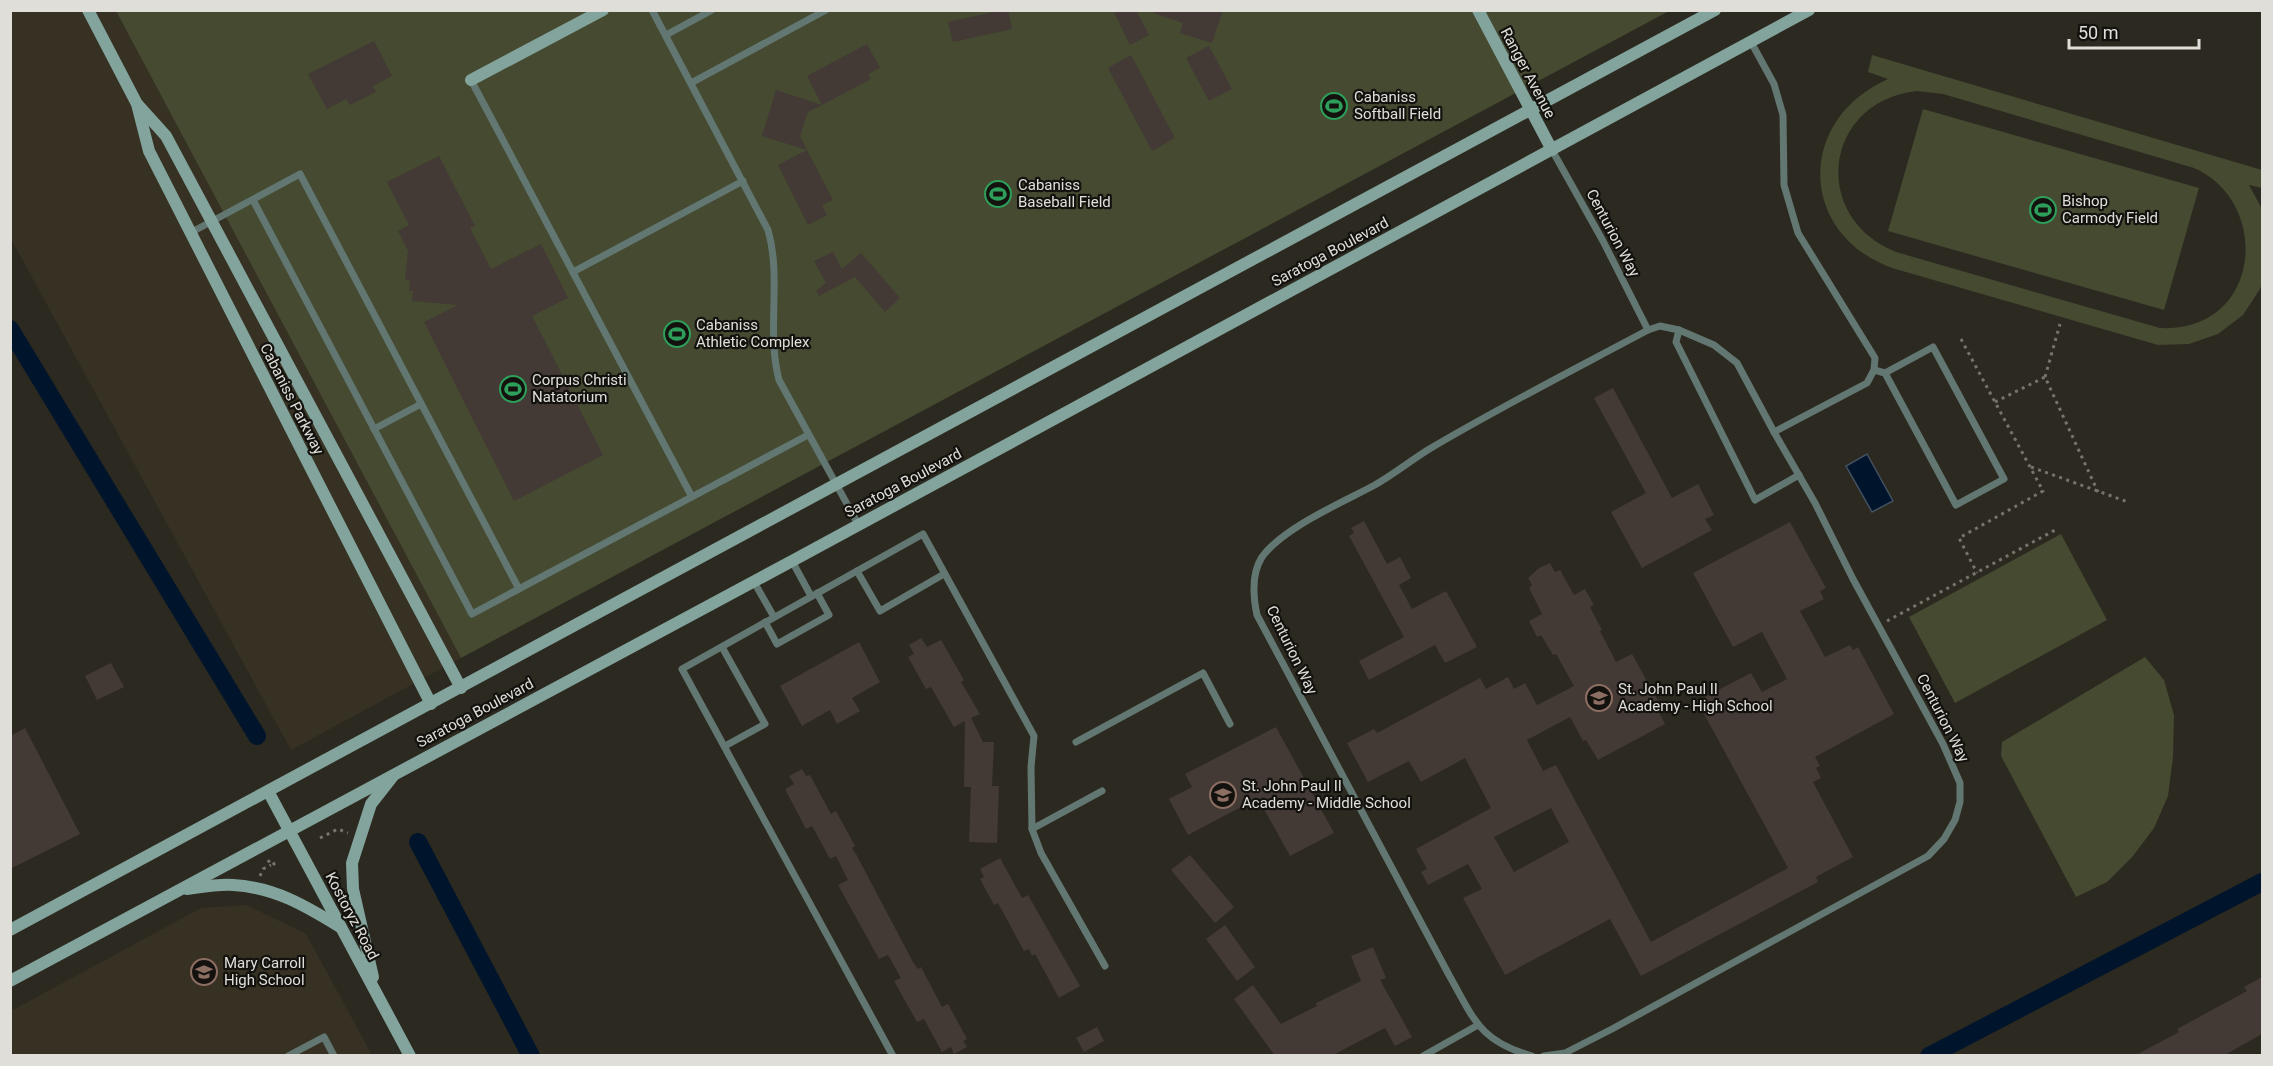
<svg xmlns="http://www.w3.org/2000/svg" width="2273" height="1066" viewBox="0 0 2273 1066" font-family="Roboto,sans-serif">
	<rect width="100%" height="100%" fill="#2c2920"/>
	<!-- built -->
	<g fill="#363122">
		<polygon points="10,11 116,11 461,658 291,750 11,239"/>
		<polygon points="247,905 306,934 372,1055 11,1056 11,1011 201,908"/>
	</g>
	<!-- green -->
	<g fill="#454a31" fill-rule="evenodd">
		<polygon points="116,11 1669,11 461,658"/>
		<path d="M1872 55 2262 170V188L2249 185 2262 209V283L2260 289 2243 315 2218 334 2189 344 2158 345 1892 268C1797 233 1797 119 1888 79L1868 72ZM1917 91 1943 94 2194 168C2273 203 2261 333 2160 328L1896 252C1809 217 1824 101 1917 91Z"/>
		<polygon points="1923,109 2199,188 2164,310 1888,231"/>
		<polygon points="2061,534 2107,620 1955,703 1909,617"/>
		<polygon points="2145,657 2164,680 2174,715 2173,757 2168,796 2154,828 2133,856 2107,882 2076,897 2001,756 2002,742"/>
	</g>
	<!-- water -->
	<polygon fill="#00152c" stroke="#435160" stroke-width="1.5" points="1867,454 1893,501 1872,512 1846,466"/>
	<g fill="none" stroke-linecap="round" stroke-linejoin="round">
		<!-- canal -->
		<g stroke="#00152c" stroke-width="18">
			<polyline points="10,329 257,736"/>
			<polyline points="418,842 531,1056"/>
			<polyline points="1929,1056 2262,882"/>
		</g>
	</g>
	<!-- building -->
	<g fill="#433935" fill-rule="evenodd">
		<polygon points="1003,10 1008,10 1012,29 953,42 948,22"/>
		<polygon points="1113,10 1136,10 1149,35 1130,45"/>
		<polygon points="1154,10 1223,10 1212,43 1180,33 1183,23 1153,13"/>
		<polygon points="374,41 392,76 373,86 376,92 350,105 346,99 327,109 308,74"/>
		<polygon points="867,44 880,68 868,74 871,79 822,105 807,76"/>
		<polygon points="1209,46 1232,89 1209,101 1186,58"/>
		<polygon points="1131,55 1175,138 1152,151 1108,68"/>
		<polygon points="776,90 822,105 808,112 800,136 807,150 762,136"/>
		<polygon points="807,150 833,200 822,205 827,215 808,225 778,165"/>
		<polygon points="439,156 475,226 470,228 491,269 541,244 568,298 532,316 603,455 514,501 424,322 458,305 412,301 413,291 409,291 410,280 405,279 408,251 398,231 409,225 387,182"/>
		<polygon points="833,252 842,269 861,253 900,298 885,312 855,277 819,296 816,291 826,283 814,261"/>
		<polygon points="1613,388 1672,498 1698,484 1714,515 1705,519 1712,530 1642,568 1611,512 1646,493 1594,398"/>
		<polygon points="1364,521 1387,564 1400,557 1411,578 1399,585 1412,609 1446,591 1477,647 1445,663 1435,645 1369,680 1359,661 1404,637 1349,536 1354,533 1351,528"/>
		<path d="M1790 522 1826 588 1820 591 1824 599 1800 611 1825 657 1850 645 1853 650 1858 647 1894 714 1815 757 1820 766 1816 768 1821 778 1813 782 1853 857 1816 877 1818 882 1641 976 1610 919 1505 975 1463 898 1482 889 1468 864 1428 885 1421 872 1427 869 1416 849 1491 808 1465 758 1421 782 1409 761 1368 782 1347 743 1374 729 1377 733 1480 678 1486 689 1508 677 1514 689 1525 683 1537 705 1574 686 1556 654 1553 655 1541 635 1537 637 1529 621 1542 614 1529 588 1532 585 1528 578 1539 568 1550 563 1555 572 1560 570 1574 595 1585 589 1594 605 1590 607 1602 630 1600 631 1616 662 1632 654 1658 701 1654 703 1665 724 1598 760 1586 740 1583 741 1570 717 1527 740 1543 771 1556 765 1651 942 1788 868 1697 701 1751 673 1762 692 1787 679 1762 632 1733 647 1693 573ZM1551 808 1569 842 1514 872 1494 837Z"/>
		<polygon points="921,638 927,647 941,640 964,680 961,682 980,714 971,718 983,742 994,742 992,786 999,786 997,843 969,842 971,787 964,787 965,721 954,727 931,687 926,689 908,657 914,654 909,645"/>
		<polygon points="859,642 880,682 852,698 860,711 837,724 830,710 802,726 780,686"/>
		<polygon points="111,663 124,687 97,700 85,676"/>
		<polygon points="1276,727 1334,833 1290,856 1258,798 1188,835 1169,799 1192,787 1185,774"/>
		<polygon points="25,728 80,834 10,869 10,736"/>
		<polygon points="802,769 806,776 810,775 831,814 836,811 855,846 852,848 856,854 913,962 918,969 921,967 942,1007 948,1004 967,1039 963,1041 967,1047 954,1054 951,1047 942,1052 924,1019 917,1022 894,981 901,978 888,955 879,959 838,885 848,880 836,856 830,859 812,826 806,829 785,789 794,784 789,776"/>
		<polygon points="1190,855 1234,907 1215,923 1171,870"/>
		<polygon points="1000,858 1022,898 1028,895 1080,986 1059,998 1035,954 1032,956 1029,949 1024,951 998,903 994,905 980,879 984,877 980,869"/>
		<polygon points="1225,925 1255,967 1237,981 1206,939"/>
		<polygon points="1373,947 1386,978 1380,980 1412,1037 1395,1046 1385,1028 1331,1056 1275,1056 1234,999 1253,985 1281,1024 1317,1006 1316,1003 1361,981 1351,956"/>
		<polygon points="2262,977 2262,1034 2223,1056 2134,1056 2179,1032 2177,1029 2247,991 2244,987"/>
		<polygon points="1097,1027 1104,1041 1084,1052 1076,1038"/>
	</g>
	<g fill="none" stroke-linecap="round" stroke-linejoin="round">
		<!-- path -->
		<g stroke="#76746c" stroke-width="3" stroke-dasharray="3 4.5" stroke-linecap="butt">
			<polyline points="1961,339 2043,491 1959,538 1977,573"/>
			<polyline points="2045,377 2060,324"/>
			<polyline points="1995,402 2045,377 2098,492"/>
			<polyline points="2031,467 2128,502"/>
			<polyline points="1887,621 2057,529"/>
			<polyline points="320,838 338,829 348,833"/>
			<polyline points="268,860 271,865 276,863"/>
			<polyline points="260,876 263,869 271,865"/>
		</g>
		<!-- lane -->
		<g stroke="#627772" stroke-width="7">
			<path d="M652 10 768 230C782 278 766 331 779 380L858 524"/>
			<polyline points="666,35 712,10"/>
			<polyline points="1751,42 1774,84 1783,115 1784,185 1798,233 1875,358 1874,370 1867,383 1774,432"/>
			<polyline points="471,80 692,497"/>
			<polyline points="691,83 826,10"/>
			<polyline points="1552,150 1603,241 1648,330"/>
			<polyline points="253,200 472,614 808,435"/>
			<polyline points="190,233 300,174 519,589"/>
			<polyline points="573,272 743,181"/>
			<polyline points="1679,330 1676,342 1755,500 1799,475"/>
			<polyline points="1874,370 1885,373 1933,347 2004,479 1956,505 1885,373"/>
			<polyline points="374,429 421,404"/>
			<polyline points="792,561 811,596"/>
			<polyline points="857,571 880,611 944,574"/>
			<polyline points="754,582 774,617"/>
			<polyline points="765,622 777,644 829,615 817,593"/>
			<polyline points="722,647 765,724 725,746"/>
			<polyline points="1076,742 1203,673 1230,724"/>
			<polyline points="1032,829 1102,791"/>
			<polyline points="288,1056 324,1037 334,1056"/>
			<polyline points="893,1056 682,669 923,534 1034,736 1031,767 1032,829 1041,853 1105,966"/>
			<polyline points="1423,1056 1478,1025"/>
			<path d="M1532 1056C1479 1041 1474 1019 1449 975L1257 615C1253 596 1251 574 1262 557 1283 528 1341 503 1373 486 1393 475 1411 460 1431 448 1502 406 1575 369 1648 330L1660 326 1679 330 1714 345 1737 363 1774 432 1815 503 1853 579 1943 744 1960 783V802L1955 820 1944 839 1928 856 1612 1029 1565 1053 1544 1056"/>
		</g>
		<!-- secondary -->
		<g stroke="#82a49c" stroke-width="12">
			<polyline points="88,10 137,104 149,151 431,704"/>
			<polyline points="1478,10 1552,150"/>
			<polyline points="471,80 603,10"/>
			<polyline points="138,105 166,136 461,688"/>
			<polyline points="268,791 410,1056"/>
			<path d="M187 889C202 887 218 884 233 885 274 887 306 906 340 927"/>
			<polyline points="10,930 1715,10"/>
			<polyline points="373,977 353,889 352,863 371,804 393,776"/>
			<polyline points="10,981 792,561 1809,10"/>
		</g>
	</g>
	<!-- icons -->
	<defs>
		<symbol id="stadium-ring" viewBox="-11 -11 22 22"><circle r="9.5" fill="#13120e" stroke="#2e9e5b" stroke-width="1.5"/><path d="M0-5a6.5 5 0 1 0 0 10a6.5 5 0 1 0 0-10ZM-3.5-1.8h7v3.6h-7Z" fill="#2e9e5b"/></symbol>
		<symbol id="school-ring" viewBox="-11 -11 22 22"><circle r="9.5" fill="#13120e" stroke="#8d6e63" stroke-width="1.5"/><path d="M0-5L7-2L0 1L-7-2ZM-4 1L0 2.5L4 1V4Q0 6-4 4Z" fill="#8d6e63"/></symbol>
	</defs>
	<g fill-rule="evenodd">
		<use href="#stadium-ring" x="1319" y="91" width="30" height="30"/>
		<use href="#stadium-ring" x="983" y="179" width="30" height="30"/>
		<use href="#stadium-ring" x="2028" y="195" width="30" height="30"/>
		<use href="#stadium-ring" x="662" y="319" width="30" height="30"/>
		<use href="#stadium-ring" x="498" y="374" width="30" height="30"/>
		<use href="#school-ring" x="1584" y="683" width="30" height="30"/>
		<use href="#school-ring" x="1208" y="780" width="30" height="30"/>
		<use href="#school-ring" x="189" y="957" width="30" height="30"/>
	</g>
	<g text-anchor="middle" stroke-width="4.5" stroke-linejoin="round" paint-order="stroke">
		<!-- street labels -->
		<g font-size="15" fill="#e0ded8" stroke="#13120e">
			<text transform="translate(1528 73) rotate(62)" y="5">Ranger Avenue</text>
			<text transform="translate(1613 233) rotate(62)" y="5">Centurion Way</text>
			<text transform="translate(1330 252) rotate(-28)" y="5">Saratoga Boulevard</text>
			<text transform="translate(292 399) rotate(63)" y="5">Cabaniss Parkway</text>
			<text transform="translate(903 483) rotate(-28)" y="5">Saratoga Boulevard</text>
			<text transform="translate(1292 650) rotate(64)" y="5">Centurion Way</text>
			<text transform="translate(475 713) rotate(-28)" y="5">Saratoga Boulevard</text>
			<text transform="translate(1943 718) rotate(63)" y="5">Centurion Way</text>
			<text transform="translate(352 916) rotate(62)" y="5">Kostoryz Road</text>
		</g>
		<!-- poi labels -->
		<g font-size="15" fill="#e0ded8" stroke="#13120e" text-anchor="start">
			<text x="1354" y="102">Cabaniss<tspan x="1354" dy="17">Softball Field</tspan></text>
			<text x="1018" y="190">Cabaniss<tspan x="1018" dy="17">Baseball Field</tspan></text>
			<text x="2062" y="206">Bishop<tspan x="2062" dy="17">Carmody Field</tspan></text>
			<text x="696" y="330">Cabaniss<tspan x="696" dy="17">Athletic Complex</tspan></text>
			<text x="532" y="385">Corpus Christi<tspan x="532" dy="17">Natatorium</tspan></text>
			<text x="1618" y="694">St. John Paul II<tspan x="1618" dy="17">Academy - High School</tspan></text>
			<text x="1242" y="791">St. John Paul II<tspan x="1242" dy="17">Academy - Middle School</tspan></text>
			<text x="224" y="968">Mary Carroll<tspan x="224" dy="17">High School</tspan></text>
		</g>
	</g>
	<!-- border -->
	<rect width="2273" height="1066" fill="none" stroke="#e0ded8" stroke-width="24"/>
	<!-- scale -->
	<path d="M2069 39v9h130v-9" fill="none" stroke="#e0ded8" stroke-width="3"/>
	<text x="2078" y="39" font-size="18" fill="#e0ded8" stroke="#13120e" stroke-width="4.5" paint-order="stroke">50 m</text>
</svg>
